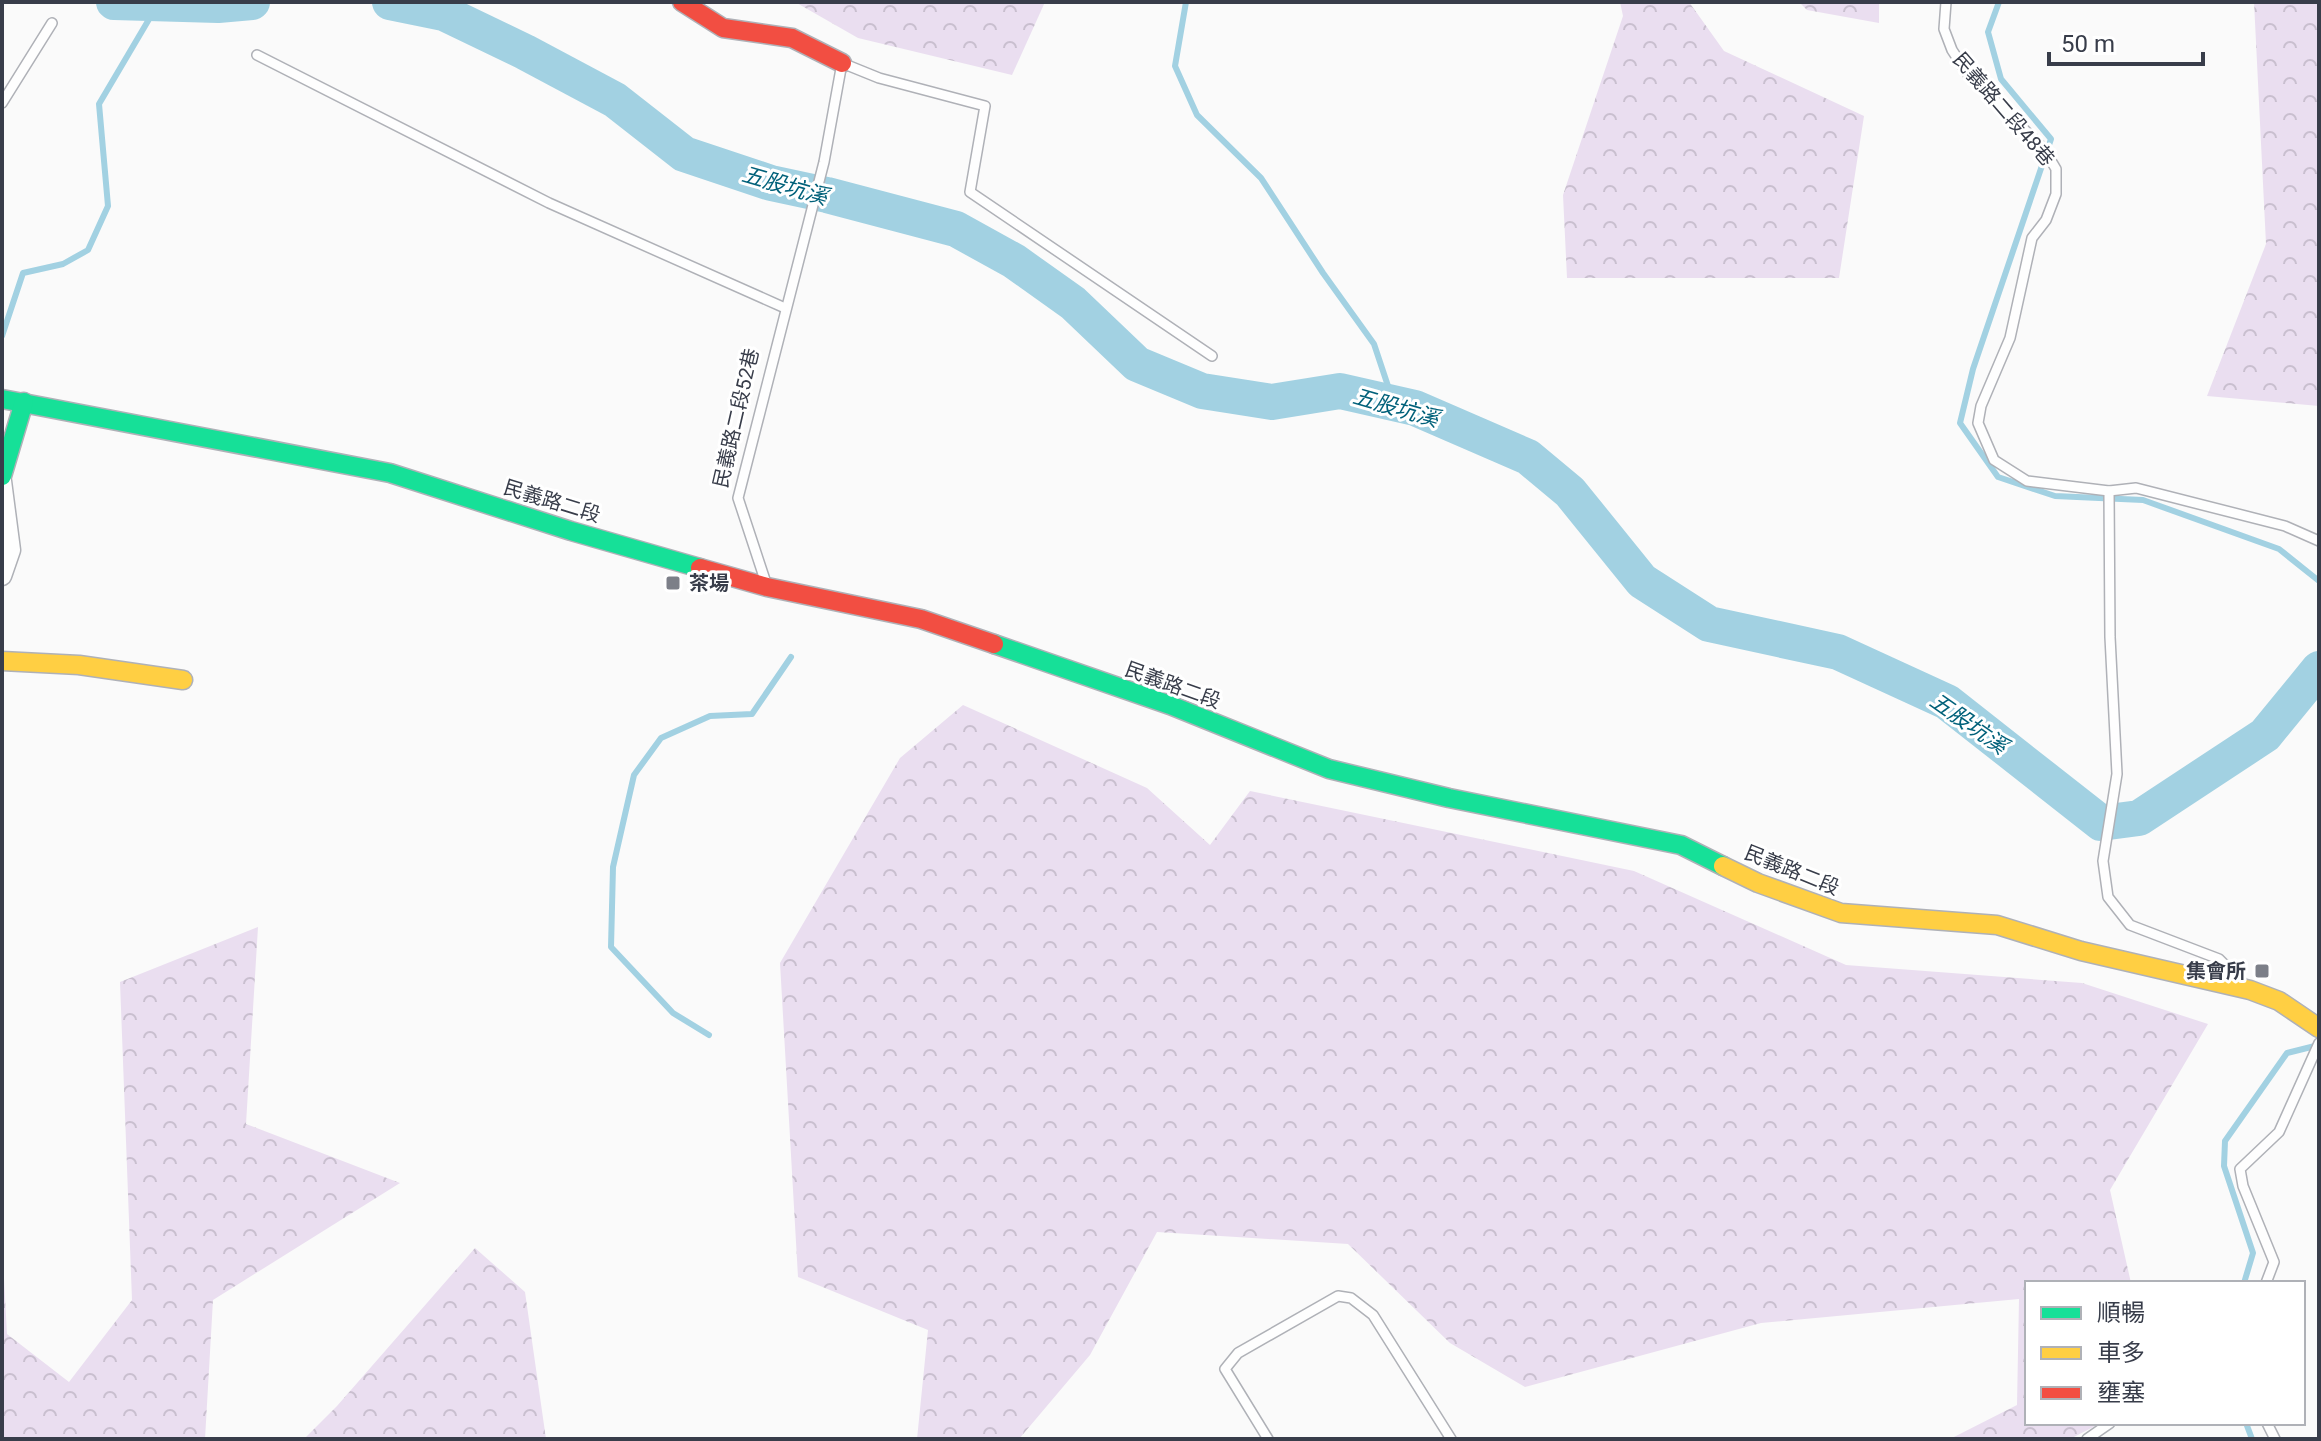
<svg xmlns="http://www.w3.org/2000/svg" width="2321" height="1441" viewBox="0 0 2321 1441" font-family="Roboto,'Noto Sans TC',sans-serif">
	<defs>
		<pattern id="forest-crowns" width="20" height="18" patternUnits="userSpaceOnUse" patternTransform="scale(2)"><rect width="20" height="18" fill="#eadef0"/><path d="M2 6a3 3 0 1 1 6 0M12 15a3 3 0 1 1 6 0" fill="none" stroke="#c9bfcf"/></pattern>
	</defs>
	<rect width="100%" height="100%" fill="#fafafa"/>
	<!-- forest -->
	<g fill="url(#forest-crowns)">
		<polygon points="795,2 1045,2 1012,75 858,38"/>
		<polygon points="1620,2 1689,2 1724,51 1864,116 1839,278 1567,278 1563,195 1623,16"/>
		<polygon points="1799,2 1879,2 1879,23 1807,10"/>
		<polygon points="2254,2 2319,2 2319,406 2207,396 2266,244"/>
		<polygon points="963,705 1147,788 1210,845 1250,791 1634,871 1846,965 2082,983 2208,1024 2110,1190 2131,1283 2027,1283 2027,1423 2101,1423 2070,1439 1950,1439 2017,1405 2019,1299 1761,1323 1525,1387 1450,1343 1348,1244 1157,1232 1090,1355 1019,1439 917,1439 928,1330 798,1277 780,963 900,758"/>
		<polygon points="258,927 246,1124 400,1183 213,1300 205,1439 2,1439 2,1241 7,1334 69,1382 132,1300 120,982"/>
		<polygon points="475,1248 525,1292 546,1439 304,1439 337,1406"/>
	</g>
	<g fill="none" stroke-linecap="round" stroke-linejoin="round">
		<!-- stream -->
		<g stroke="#a2d1e2" stroke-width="6">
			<polyline points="427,2 429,10"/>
			<polyline points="1186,2 1175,66 1197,115 1261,178 1323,273 1374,344 1394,404"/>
			<polyline points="1999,2 1988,32 2001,79 2051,139 1973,369 1960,423 1998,477 2055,496 2143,500 2279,549 2319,581"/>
			<polyline points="2,336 23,273 63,264 88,250 108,206 99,104 158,4"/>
			<polyline points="709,1035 673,1013 611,947 613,867 634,775 661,738 710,716 752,714 791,657"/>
			<polyline points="2244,1283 2253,1253 2224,1166 2225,1141 2287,1053 2319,1045"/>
			<polyline points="2246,1423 2252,1439"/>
		</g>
		<!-- river -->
		<g stroke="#a2d1e2" stroke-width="36">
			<polyline points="114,2 218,5 252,2"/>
			<polyline points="390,2 444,13 525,52 615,100 684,154 771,183 827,195 956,229 1014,261 1073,303 1137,364 1202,391 1272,402 1340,391 1415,408 1528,457 1570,492 1642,581 1709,624 1838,652 1947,702 2101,823 2139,818 2265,735 2319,669"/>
		</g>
		<defs>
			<g id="lane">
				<polyline points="1946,2 1944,29 1952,50 1967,73 2044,149 2056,169 2056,194 2046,220 2032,238 2010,338 1981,406 1978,423 1994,460 2027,481 2109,491 2136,488 2285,526 2319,541"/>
				<polyline points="257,55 549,203 785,308"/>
				<polyline points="2,103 52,23"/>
				<polyline points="2109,491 2110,637 2117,774 2103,861 2108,897 2130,925 2219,959 2243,983"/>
				<polyline points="766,583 738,498 824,162 842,63 879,78 985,106 970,192 1212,356"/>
				<polyline points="2266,1283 2274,1262 2243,1186 2240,1169 2279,1132 2319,1043"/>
				<polyline points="2267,1423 2275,1439"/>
				<polyline points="1268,1439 1225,1369 1238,1353 1338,1296 1351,1298 1373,1315 1451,1439"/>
				<polyline points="2087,1439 2110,1423"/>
			</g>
			<polyline id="street" points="2,481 11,550 2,576"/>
			<g id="fast">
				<polyline points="2,399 390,473 571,531 700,568"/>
				<polyline points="2,476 24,402"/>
				<polyline points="994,644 1170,705 1329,769 1449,798 1681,845 1723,866"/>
			</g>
			<g id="slow">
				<polyline points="2,661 79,665 183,680"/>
				<polyline points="1723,866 1758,883 1841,913 1997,925 2081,951 2250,990 2279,1001 2319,1028"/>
			</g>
			<g id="jam">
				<polyline points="682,2 723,28 792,38 842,63"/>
				<polyline points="700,568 767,587 921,619 994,644"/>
			</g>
		</defs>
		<!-- lane casing -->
		<use href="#lane" stroke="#afb1b7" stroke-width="12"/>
		<!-- street casing -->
		<use href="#street" stroke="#afb1b7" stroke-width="21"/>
		<!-- fast casing -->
		<use href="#fast" stroke="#afb1b7" stroke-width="21"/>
		<!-- slow casing -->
		<use href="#slow" stroke="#afb1b7" stroke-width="21"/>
		<!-- jam casing -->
		<use href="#jam" stroke="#afb1b7" stroke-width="21"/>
		<!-- lane -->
		<use href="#lane" stroke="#fefefe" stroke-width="9"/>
		<!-- street -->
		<use href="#street" stroke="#fefefe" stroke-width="18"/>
		<!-- fast -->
		<use href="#fast" stroke="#16e098" stroke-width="18"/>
		<!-- slow -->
		<use href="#slow" stroke="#ffcf43" stroke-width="18"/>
		<!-- jam -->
		<use href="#jam" stroke="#f24e42" stroke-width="18"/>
	</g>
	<!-- markers -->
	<g fill="#7c7f88" stroke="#fff" stroke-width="3">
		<rect x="665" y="575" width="16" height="16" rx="4"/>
		<rect x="2254" y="963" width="16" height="16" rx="4"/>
	</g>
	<g text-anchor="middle" stroke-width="6" stroke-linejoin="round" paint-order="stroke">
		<!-- street labels -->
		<g font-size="20" fill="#383d4a" stroke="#fff">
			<text transform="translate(2004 109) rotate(49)" y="7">民義路二段48巷</text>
			<text transform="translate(736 418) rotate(-77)" y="7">民義路二段52巷</text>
			<text transform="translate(552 501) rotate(17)" y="7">民義路二段</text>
			<text transform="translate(1173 685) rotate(20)" y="7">民義路二段</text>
			<text transform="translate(1792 870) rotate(22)" y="7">民義路二段</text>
		</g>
		<!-- poi labels -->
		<g font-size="20" font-weight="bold" fill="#383d4a" stroke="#fff" text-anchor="start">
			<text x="689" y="590">茶場</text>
			<text x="2246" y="978" text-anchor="end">集會所</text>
		</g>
		<!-- water labels -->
		<g font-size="22" font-style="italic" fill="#01617a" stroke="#fff">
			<text transform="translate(785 185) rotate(16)" y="8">五股坑溪</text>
			<text transform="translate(1396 407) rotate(16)" y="8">五股坑溪</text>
			<text transform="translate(1969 723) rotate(35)" y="8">五股坑溪</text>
		</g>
	</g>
	<!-- border -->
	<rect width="2321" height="1441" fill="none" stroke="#383d4a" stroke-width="8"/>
	<!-- legend -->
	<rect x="2025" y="1281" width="280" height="144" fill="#ffffff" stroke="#afb1b7" stroke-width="2"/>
	<rect x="2041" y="1307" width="40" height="12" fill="#16e098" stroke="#afb1b7" stroke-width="2"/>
	<text x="2097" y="1321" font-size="24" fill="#383d4a">順暢</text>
	<rect x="2041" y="1347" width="40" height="12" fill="#ffcf43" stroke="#afb1b7" stroke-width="2"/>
	<text x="2097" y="1361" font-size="24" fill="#383d4a">車多</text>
	<rect x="2041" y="1387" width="40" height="12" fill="#f24e42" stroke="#afb1b7" stroke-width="2"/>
	<text x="2097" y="1401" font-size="24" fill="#383d4a">壅塞</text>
	<!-- scale -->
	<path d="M2049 52v12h154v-12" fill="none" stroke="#383d4a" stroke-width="4"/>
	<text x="2061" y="52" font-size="24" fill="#383d4a" stroke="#ffffff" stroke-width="6" paint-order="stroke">50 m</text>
</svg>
